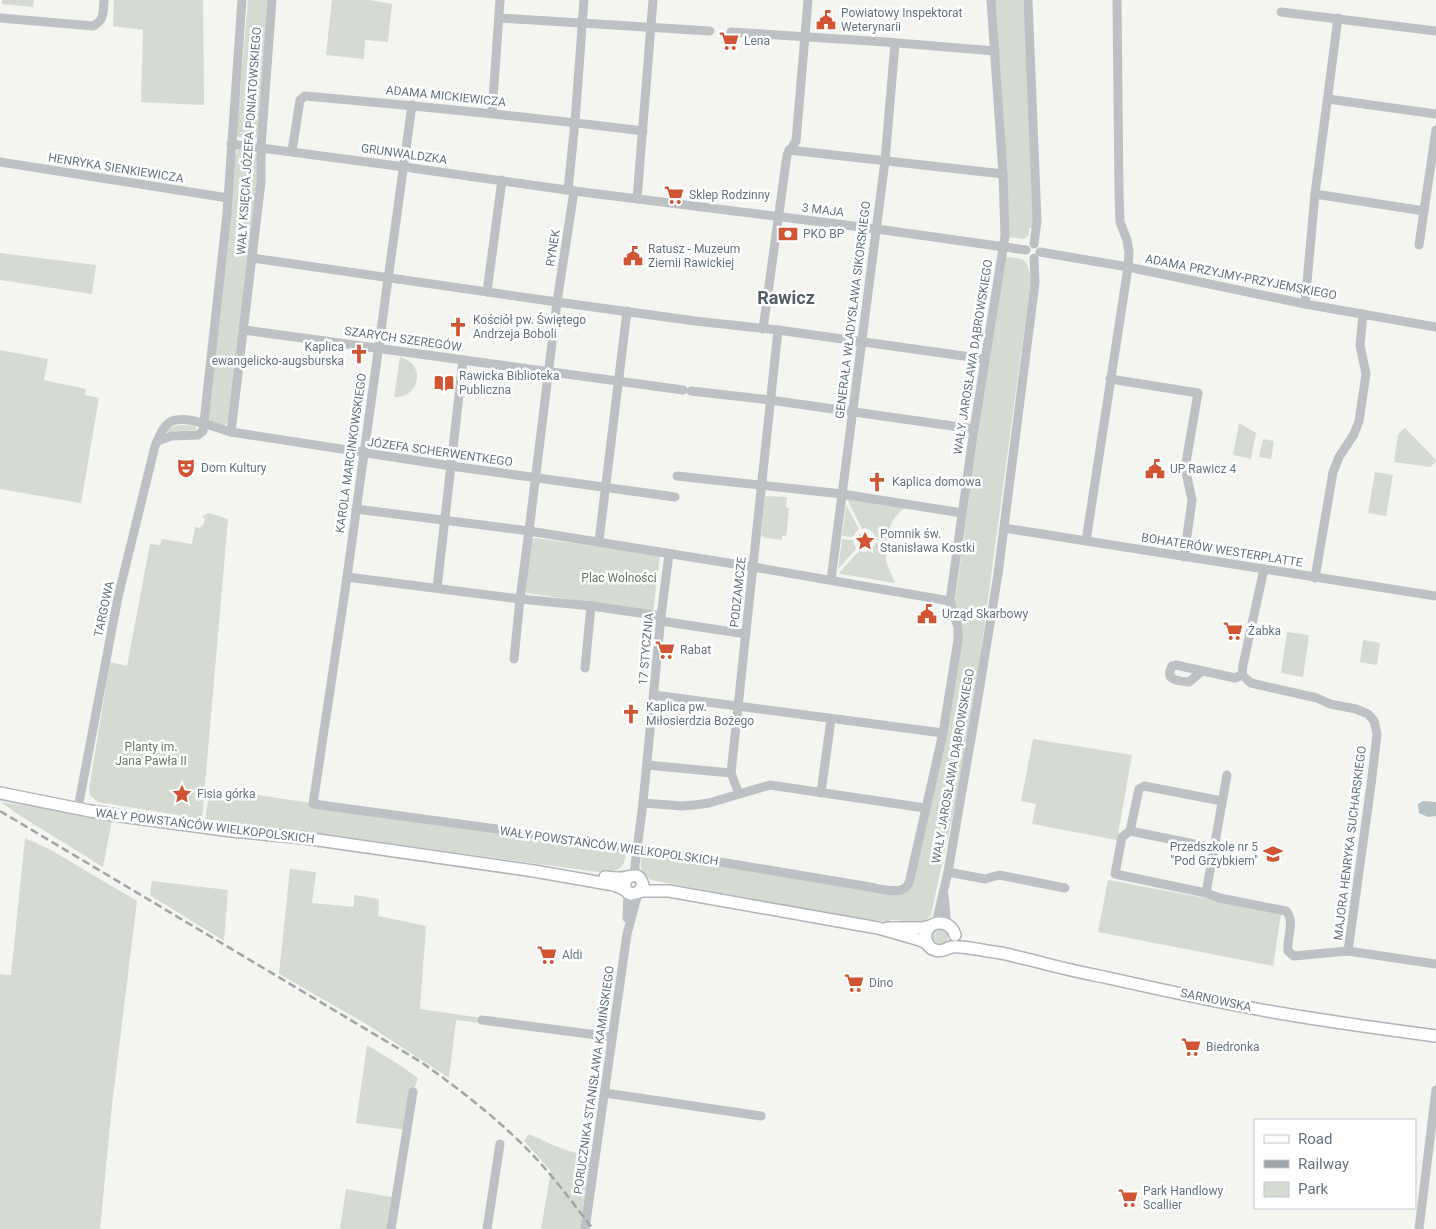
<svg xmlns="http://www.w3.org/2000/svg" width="1436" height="1229" viewBox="0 0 1436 1229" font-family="Roboto,sans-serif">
	<rect width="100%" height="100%" fill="#f4f4f0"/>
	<!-- green -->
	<g fill="#d5dad2">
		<polygon points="2,0 34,0 33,7 2,4"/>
		<polygon points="114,0 203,0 204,105 141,102 143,30 113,26"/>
		<polygon points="248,0 268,0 257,138 236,137"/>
		<polygon points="332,0 369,0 392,4 388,42 365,40 364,59 326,55"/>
		<polygon points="994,0 1023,0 1025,22 1033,228 1029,228 1029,235 1024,239 1007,237"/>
		<path d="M238 150C246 150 253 149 257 156L256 196 231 418 227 424 223 425 210 421 208 415 234 158Z"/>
		<polygon points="0,253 96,265 92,294 0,280"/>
		<path d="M1004 257C1026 259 1026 257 1031 279L977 681 955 805 931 915C923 926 902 920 890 920L889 922 836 915 651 880C639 871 640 866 642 852L904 893 961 641 955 602 984 389Z"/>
		<polygon points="0,350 48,359 44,380 86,389 85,395 99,398 81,503 0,489"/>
		<path d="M400 357C426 363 421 398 394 397Z"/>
		<polygon points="1239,423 1256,433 1251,459 1233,455"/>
		<polygon points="181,425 196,426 196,430 166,432 171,427"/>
		<polygon points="1405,428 1436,460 1436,462 1430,467 1394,462 1398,434"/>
		<polygon points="1263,439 1274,441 1271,459 1259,457"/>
		<polygon points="1375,472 1393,475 1386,516 1368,513"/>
		<polygon points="765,496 787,497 786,507 789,508 787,530 786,536 782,536 782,540 766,538 761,536"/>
		<path d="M847 499H849L907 507C894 514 889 526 886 541L876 540C875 532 870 528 862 529Z"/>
		<polygon points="846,505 859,529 856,532 853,537 842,536"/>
		<polygon points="209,513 228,519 202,819 98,802 90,795 89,789 110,662 127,666 150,544 160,545 162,539 192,544 195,527 199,528 204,524 205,519 202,516"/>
		<circle cx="864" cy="540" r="7"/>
		<polygon points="535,538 660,555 653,612 527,593 525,591 532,539"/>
		<polygon points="842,539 853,540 856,549 838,569"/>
		<polygon points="876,543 886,545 886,561 895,583 841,574 839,573 859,551 864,552 870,551"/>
		<polygon points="1287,632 1309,635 1303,677 1281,673"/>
		<polygon points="1363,640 1380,643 1377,665 1360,662"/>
		<polygon points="1033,739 1132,755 1117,840 1032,824 1036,804 1021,801"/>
		<path d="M210 788 627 850C625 861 624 869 612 871V874L314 833 205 821Z"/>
		<polygon points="1,802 74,813 113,815 103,867 16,813"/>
		<polygon points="25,838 51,850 137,901 112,1105 100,1229 0,1229 0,974 11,975"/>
		<polygon points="290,869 316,872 312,903 354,907 354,895 379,899 378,916 426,926 420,1009 482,1018 481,1023 456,1020 449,1078 368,1025 279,974"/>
		<polygon points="1108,880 1210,899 1281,914 1273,966 1098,932"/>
		<polygon points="152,881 228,890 224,941 150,895"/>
		<circle cx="939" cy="937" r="9"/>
		<polygon points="367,1045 401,1066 418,1078 413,1092 407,1130 356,1123"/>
		<path d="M529 1134C550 1144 573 1155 596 1156L585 1229H541L551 1171 524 1141Z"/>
		<polygon points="346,1189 396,1198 391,1229 340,1229"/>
	</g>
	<!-- water -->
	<polygon fill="#b6c1c4" points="1423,801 1436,802 1436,816 1428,817 1419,813 1418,804"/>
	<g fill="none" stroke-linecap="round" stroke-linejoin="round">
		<defs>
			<g id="major">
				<polyline points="0,793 90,811 128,817 232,831 304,838 534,871 614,885 625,890"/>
				<path d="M605 877C612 878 620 879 627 877 636 875 640 874 643 885L639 892 631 894 627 892 624 885 627 877"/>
				<polyline points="641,891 669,891 878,928 920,940 928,944"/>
				<polyline points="887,928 922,928 930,926"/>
				<path d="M955 935C949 916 923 921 926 939 927 944 930 949 935 950 942 953 946 948 952 947 962 945 983 951 994 952 1005 953 1016 957 1027 959 1053 966 1078 972 1104 977 1162 990 1220 1003 1279 1013 1331 1022 1384 1029 1436 1036"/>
			</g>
		</defs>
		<!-- major casing -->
		<use href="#major" stroke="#b1b5b8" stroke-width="14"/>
		<!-- minor -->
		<g stroke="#bdc1c4" stroke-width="9">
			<polyline points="1028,0 1037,221 1034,244"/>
			<polyline points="1281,12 1436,31"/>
			<path d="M0 18 93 26C105 20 103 11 104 0"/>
			<polyline points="499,18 710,31"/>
			<polyline points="731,32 886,42 995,51"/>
			<polyline points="1328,99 1436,114"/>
			<path d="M412 105 347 577 313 804 637 848 870 887C880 889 900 895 907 886 908 885 910 880 910 879L943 733 958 640V628L950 601 974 429 1005 236 1003 174 991 0"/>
			<polyline points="492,113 500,0"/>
			<polyline points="231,144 397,166 574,191 877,229 1026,250"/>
			<polyline points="789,150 1003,174"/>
			<path d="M292 151 300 100 305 96C418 106 530 117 643 131"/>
			<polyline points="0,162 228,198"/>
			<polyline points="568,190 575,122 584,0"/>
			<polyline points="574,191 557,302 695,321 778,330 985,359"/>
			<polyline points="1315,194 1424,211 1436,130"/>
			<polyline points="637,199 653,0"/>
			<polyline points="1419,245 1424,211"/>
			<polyline points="1040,252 1128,267 1305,304 1436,327"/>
			<polyline points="252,258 557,302 529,531 356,509"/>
			<polyline points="487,292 502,180"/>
			<polyline points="1305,304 1315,194 1338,18"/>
			<polyline points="763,329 787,155 796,141 808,0"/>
			<polyline points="244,330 683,390"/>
			<polyline points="1110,379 1198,393 1185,468 1192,500 1184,557"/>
			<polyline points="691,391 770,400 974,429"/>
			<polyline points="231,432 261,182 261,147 272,0"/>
			<polyline points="157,441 172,436 198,435 203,431 227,213 242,0"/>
			<polyline points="677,476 842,494 962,513"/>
			<polyline points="1004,528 1436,596"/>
			<polyline points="599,541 627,311"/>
			<polyline points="1086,541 1128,267 1129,252 1127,240 1120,222 1119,194 1117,0"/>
			<polyline points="347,577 520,599 514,659"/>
			<polyline points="1315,578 1333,472 1339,457 1354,434 1359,421 1366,374 1360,345 1363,314"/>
			<polyline points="831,580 885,161 895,43"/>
			<polyline points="437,588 463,360"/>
			<polyline points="661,616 591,606 520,599 529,531 753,567 950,601"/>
			<polyline points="661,621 746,634"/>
			<polyline points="585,668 591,606"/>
			<path d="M1202 671 1189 682C1179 681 1164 681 1172 666L1176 665 1235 678 1242 675"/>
			<polyline points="1242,675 1251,683 1317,698 1330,704 1356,709 1368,714 1374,721 1377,734 1371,785 1348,951"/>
			<polyline points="1242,675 1243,665 1264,569"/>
			<polyline points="654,695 943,733"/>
			<polyline points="647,765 731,773 778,330"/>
			<polyline points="731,773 739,794"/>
			<path d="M1227 775 1206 893 1220 898 1286 911C1296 922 1286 938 1288 951L1294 956 1348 951 1436 964"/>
			<polyline points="821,793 831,719"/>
			<polyline points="643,803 682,806 694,805 709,803 770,785 925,808"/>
			<path d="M78 808 118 597 155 446C159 438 162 427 170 422 185 414 216 428 231 432L451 466 675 497"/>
			<polyline points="1130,831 1139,789 1144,786 1222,801"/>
			<polyline points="948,872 985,879 999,875 1065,888"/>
			<polyline points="635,875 635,865 643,803 661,616 669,554"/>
			<polyline points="1206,893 1115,874 1122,837 1130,831 1214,848"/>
			<polyline points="944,895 947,924"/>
			<polyline points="627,918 628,893"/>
			<polyline points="936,923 948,872 978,698 998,574 1035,283 1034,258"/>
			<polyline points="482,1020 612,1037"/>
			<polyline points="605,1093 761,1116"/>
			<polyline points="391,1229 413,1092"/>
			<polyline points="487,1229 500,1144"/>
			<polyline points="585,1229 627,934 638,893"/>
			<polyline points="1419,1229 1436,1090"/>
		</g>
		<!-- major -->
		<use href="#major" stroke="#fff" stroke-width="11"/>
		<!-- rail -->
		<path stroke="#9fa5a9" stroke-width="2.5" stroke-dasharray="8 4" stroke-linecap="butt" d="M0 811 421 1062C459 1089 497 1118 530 1152 553 1176 573 1203 593 1229"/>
	</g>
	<!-- icons -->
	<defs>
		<symbol id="civic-bare" viewBox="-9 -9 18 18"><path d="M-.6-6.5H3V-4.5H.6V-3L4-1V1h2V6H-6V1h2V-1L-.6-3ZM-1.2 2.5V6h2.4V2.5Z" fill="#d25533" stroke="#fff" stroke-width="2.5" paint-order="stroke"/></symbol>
		<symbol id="supermarket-bare" viewBox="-9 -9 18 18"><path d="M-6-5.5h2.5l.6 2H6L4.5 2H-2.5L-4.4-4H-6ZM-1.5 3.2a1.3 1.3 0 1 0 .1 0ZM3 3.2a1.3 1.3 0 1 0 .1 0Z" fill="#d25533" stroke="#fff" stroke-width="2.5" paint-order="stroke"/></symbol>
		<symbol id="bank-bare" viewBox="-9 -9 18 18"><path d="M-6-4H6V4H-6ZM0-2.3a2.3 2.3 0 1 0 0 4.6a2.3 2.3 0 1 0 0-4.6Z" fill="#d25533" stroke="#fff" stroke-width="2.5" paint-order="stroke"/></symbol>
		<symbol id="church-bare" viewBox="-9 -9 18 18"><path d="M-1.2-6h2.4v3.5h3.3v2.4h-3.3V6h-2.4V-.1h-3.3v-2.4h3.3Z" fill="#d25533" stroke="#fff" stroke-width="2.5" paint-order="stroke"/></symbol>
		<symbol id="library-bare" viewBox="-9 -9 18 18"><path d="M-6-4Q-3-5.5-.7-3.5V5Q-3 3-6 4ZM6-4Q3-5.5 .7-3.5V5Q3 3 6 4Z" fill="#d25533" stroke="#fff" stroke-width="2.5" paint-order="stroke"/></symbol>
		<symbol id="theatre-bare" viewBox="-9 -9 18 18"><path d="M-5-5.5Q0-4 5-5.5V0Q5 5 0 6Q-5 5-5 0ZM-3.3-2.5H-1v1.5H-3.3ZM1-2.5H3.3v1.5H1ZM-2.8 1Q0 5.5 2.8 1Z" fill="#d25533" stroke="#fff" stroke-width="2.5" paint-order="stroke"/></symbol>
		<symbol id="sight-bare" viewBox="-9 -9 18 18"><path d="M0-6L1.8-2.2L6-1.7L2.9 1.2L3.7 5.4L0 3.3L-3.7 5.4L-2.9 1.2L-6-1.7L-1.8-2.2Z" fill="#d25533" stroke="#fff" stroke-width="2.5" paint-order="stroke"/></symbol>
		<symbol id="school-bare" viewBox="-9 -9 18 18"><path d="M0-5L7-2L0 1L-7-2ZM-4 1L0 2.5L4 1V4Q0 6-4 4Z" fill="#d25533" stroke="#fff" stroke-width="2.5" paint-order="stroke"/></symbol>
	</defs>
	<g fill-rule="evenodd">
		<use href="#civic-bare" x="812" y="6" width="28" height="28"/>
		<use href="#supermarket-bare" x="715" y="27" width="28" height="28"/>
		<use href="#supermarket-bare" x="660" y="181" width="28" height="28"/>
		<use href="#bank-bare" x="774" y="220" width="28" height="28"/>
		<use href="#civic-bare" x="619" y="242" width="28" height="28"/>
		<use href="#church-bare" x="444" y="313" width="28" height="28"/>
		<use href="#church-bare" x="345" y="340" width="28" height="28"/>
		<use href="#library-bare" x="430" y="369" width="28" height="28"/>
		<use href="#theatre-bare" x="172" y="454" width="28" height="28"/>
		<use href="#civic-bare" x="1141" y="455" width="28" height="28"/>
		<use href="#church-bare" x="863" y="468" width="28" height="28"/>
		<use href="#sight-bare" x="851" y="527" width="28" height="28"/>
		<use href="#civic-bare" x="913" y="600" width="28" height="28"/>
		<use href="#supermarket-bare" x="1219" y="617" width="28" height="28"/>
		<use href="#supermarket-bare" x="651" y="636" width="28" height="28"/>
		<use href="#church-bare" x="617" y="700" width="28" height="28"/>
		<use href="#sight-bare" x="168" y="780" width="28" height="28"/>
		<use href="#school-bare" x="1259" y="840" width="28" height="28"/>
		<use href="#supermarket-bare" x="533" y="941" width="28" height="28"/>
		<use href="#supermarket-bare" x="840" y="969" width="28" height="28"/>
		<use href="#supermarket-bare" x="1177" y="1033" width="28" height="28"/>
		<use href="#supermarket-bare" x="1114" y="1184" width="28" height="28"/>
	</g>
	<g text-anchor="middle" stroke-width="5" stroke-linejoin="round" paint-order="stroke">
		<!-- poi labels -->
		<g font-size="12" fill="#66747f" stroke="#fff" text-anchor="start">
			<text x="841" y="17">Powiatowy Inspektorat<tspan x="841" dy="14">Weterynarii</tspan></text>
			<text x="744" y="45">Lena</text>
			<text x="689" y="199">Sklep Rodzinny</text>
			<text x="803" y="238">PKO BP</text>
			<text x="648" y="253">Ratusz - Muzeum<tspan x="648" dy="14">Ziemii Rawickiej</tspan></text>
			<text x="473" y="324">Kościół pw. Świętego<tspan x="473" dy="14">Andrzeja Boboli</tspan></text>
			<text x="344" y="351" text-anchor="end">Kaplica<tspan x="344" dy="14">ewangelicko-augsburska</tspan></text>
			<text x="459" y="380">Rawicka Biblioteka<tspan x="459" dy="14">Publiczna</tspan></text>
			<text x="201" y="472">Dom Kultury</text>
			<text x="1170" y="473">UP Rawicz 4</text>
			<text x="892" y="486">Kaplica domowa</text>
			<text x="880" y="538">Pomnik św.<tspan x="880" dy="14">Stanisława Kostki</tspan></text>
			<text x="942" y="618">Urząd Skarbowy</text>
			<text x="1248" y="635">Żabka</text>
			<text x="680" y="654">Rabat</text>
			<text x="646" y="711">Kaplica pw.<tspan x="646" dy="14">Miłosierdzia Bożego</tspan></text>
			<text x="197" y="798">Fisia górka</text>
			<text x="1258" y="851" text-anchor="end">Przedszkole nr 5<tspan x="1258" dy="14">"Pod Grzybkiem"</tspan></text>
			<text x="562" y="959">Aldi</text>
			<text x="869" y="987">Dino</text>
			<text x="1206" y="1051">Biedronka</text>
			<text x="1143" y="1195">Park Handlowy<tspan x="1143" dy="14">Scallier</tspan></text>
		</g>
		<!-- street labels -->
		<g font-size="12" fill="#66747f" stroke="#fff">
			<text transform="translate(446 96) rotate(6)" y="4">ADAMA MICKIEWICZA</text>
			<text transform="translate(249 141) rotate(-86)" y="4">WAŁY KSIĘCIA JÓZEFA PONIATOWSKIEGO</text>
			<text transform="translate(404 154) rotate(8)" y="4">GRUNWALDZKA</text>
			<text transform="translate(116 168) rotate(9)" y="4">HENRYKA SIENKIEWICZA</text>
			<text transform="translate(823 210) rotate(7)" y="4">3 MAJA</text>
			<text transform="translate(553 248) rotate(-81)" y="4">RYNEK</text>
			<text transform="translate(1241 277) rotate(11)" y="4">ADAMA PRZYJMY-PRZYJEMSKIEGO</text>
			<text transform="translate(853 310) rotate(-83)" y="4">GENERAŁA WŁADYSŁAWA SIKORSKIEGO</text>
			<text transform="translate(403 339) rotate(8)" y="4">SZARYCH SZEREGÓW</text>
			<text transform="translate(973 357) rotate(-81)" y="4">WAŁY JAROSŁAWA DĄBROWSKIEGO</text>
			<text transform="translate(440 452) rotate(8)" y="4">JÓZEFA SCHERWENTKEGO</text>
			<text transform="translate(351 453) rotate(-82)" y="4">KAROLA MARCINKOWSKIEGO</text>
			<text transform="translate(1222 550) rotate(9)" y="4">BOHATERÓW WESTERPLATTE</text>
			<text transform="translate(738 592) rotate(-84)" y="4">PODZAMCZE</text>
			<text transform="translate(104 609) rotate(-78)" y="4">TARGOWA</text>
			<text transform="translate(646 649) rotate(-85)" y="4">17 STYCZNIA</text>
			<text transform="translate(953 766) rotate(-80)" y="4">WAŁY JAROSŁAWA DĄBROWSKIEGO</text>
			<text transform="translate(205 826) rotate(7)" y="4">WAŁY POWSTAŃCÓW WIELKOPOLSKICH</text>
			<text transform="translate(1350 843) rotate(-83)" y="4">MAJORA HENRYKA SUCHARSKIEGO</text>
			<text transform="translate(609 846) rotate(8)" y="4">WAŁY POWSTAŃCÓW WIELKOPOLSKICH</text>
			<text transform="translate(1216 1000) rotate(12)" y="4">SARNOWSKA</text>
			<text transform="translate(594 1080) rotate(-82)" y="4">PORUCZNIKA STANISŁAWA KAMIŃSKIEGO</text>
		</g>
		<!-- park labels -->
		<g font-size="12" fill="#687764" stroke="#fff">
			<text x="619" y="582">Plac Wolności</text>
			<text x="151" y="751">Planty im.<tspan x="151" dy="14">Jana Pawła II</tspan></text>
		</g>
		<!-- district labels -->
		<g font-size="18" font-weight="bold" fill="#535d65" stroke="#fff">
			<text x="786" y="304">Rawicz</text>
		</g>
	</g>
	<!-- legend -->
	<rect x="1254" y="1119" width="162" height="90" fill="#ffffff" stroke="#c2c7cc"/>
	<rect x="1264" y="1135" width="25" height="8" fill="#ffffff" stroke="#c2c7cc"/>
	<text x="1298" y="1144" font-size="15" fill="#66747f">Road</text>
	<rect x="1264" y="1160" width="25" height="8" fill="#9fa5a9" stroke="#c2c7cc"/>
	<text x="1298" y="1169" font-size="15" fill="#66747f">Railway</text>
	<rect x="1264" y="1182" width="25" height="15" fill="#d5dad2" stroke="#c2c7cc"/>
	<text x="1298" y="1194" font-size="15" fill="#66747f">Park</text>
</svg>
